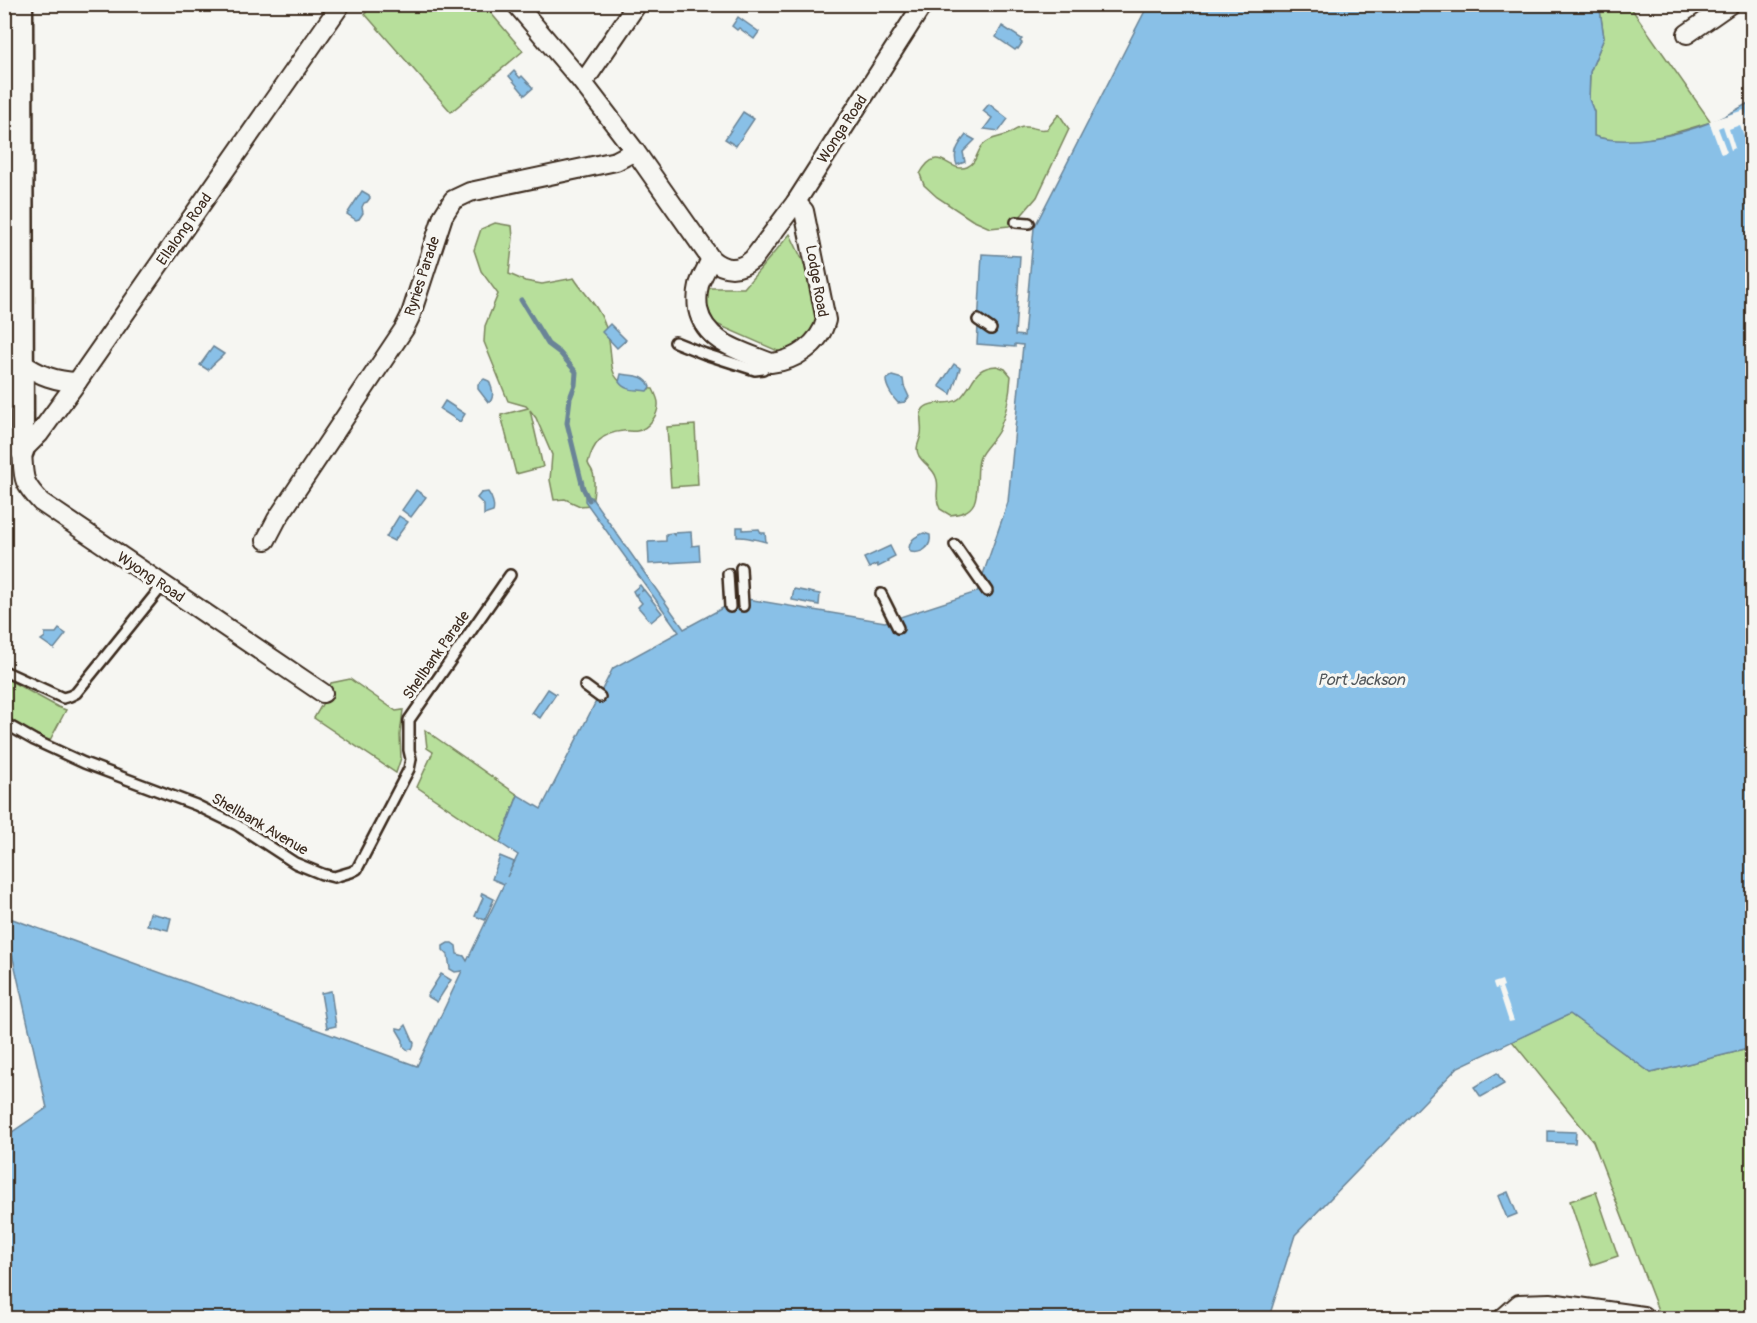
<svg xmlns="http://www.w3.org/2000/svg" width="1757" height="1323" viewBox="0 0 1757 1323" font-family="Pangolin,sans-serif">
	<rect width="100%" height="100%" fill="#f6f6f2"/>
	<filter id="ink" filterUnits="userSpaceOnUse"><feTurbulence type="fractalNoise" baseFrequency=".0167" numOctaves="2"/><feDisplacementMap in="SourceGraphic" scale="12" xChannelSelector="R" yChannelSelector="G"/><feConvolveMatrix kernelMatrix="1 2 1 2 8 2 1 2 1" color-interpolation-filters="sRGB"/></filter>
	<g filter="url(#ink)">
		<!-- green -->
		<g fill="#b7df9b" stroke="#79845c" stroke-width="1.5">
			<polygon points="371,5 484,5 523,51 451,112 365,14"/>
			<path d="M1604 5H1629L1711 122C1674 133 1632 149 1594 136V112L1589 100 1590 72 1604 38 1600 10Z"/>
			<path d="M1059 114 1069 129 1037 197 1019 218 1009 226 990 228 972 220 937 197 924 185 920 174C938 141 949 174 967 167 977 163 976 152 983 145 990 137 999 138 1008 134 1014 132 1017 127 1024 127 1033 126 1036 131 1047 129Z"/>
			<path d="M495 223 512 226 513 238 509 274 525 281 542 284 574 278C584 294 599 306 605 325 619 363 596 387 653 389 655 393 658 399 658 403 659 415 648 429 637 431 632 432 627 430 623 431 601 433 593 444 588 463 589 467 592 469 593 473 595 479 594 500 591 505L580 506 565 499 554 500 550 480 552 455 536 418 530 410 543 467 516 474 501 415 528 408 526 406 508 401 484 342 485 326 498 294 481 271 474 250 481 229Z"/>
			<polygon points="790,234 810,276 817,324 804,342 780,352 714,323 705,301 709,288 744,288"/>
			<path d="M997 366 1005 369 1011 376C1010 393 1006 414 999 430 994 440 984 448 980 457 975 468 980 490 974 503 969 513 959 514 950 515L940 509C938 505 937 500 937 496 937 489 939 484 936 477 933 468 924 464 919 456 914 447 920 442 921 434 923 425 917 413 925 407 935 399 950 407 960 398 975 384 972 367 997 366Z"/>
			<polygon points="695,425 698,485 671,487 667,427"/>
			<polygon points="5,678 58,707 66,710 49,742 5,716"/>
			<polygon points="350,679 396,711 403,710 400,735 401,758 396,773 314,718 324,701 331,683"/>
			<polygon points="425,730 518,795 500,843 417,787 433,752 427,748"/>
			<polygon points="1570,1014 1651,1073 1752,1048 1752,1318 1661,1318 1593,1141 1512,1041"/>
			<polygon points="1596,1192 1618,1256 1591,1265 1570,1201"/>
		</g>
		<!-- water -->
		<g fill="#89c0e7" stroke="#6a8497" stroke-width="1.5">
			<path d="M1148 5H1604L1600 10 1604 38 1590 72 1589 99 1594 112V136C1627 147 1679 135 1711 122 1725 117 1739 108 1752 101V1048L1651 1073 1570 1014 1458 1067 1295 1235 1270 1314 1265 1318H5V1137L47 1108 5 923 4 916 417 1066 462 971 455 972 450 969 448 955 443 950V946L448 943H452L456 946 457 954 464 956 467 961 504 884 492 879 500 856 514 862 507 877 518 855 500 843 518 795 541 809 613 668 679 632 585 501V495L591 497 684 629 741 598 885 622 977 592 1008 502 1023 345 1015 344V347L977 344 982 254 1020 256 1015 335 1024 336 1034 228Z"/>
			<polygon points="738,17 759,32 754,39 739,28 737,30 732,26"/>
			<polygon points="1002,26 1022,39 1020,41 1022,43 1018,49 1017,48 1015,50 996,37"/>
			<polygon points="514,71 520,78 522,76 533,88 525,95 509,76"/>
			<polygon points="989,104 1008,119 999,131 984,129 992,118 983,111"/>
			<polygon points="743,112 754,119 736,146 725,139"/>
			<path d="M966 135 975 140 963 152 965 162 957 165C952 153 959 144 966 135Z"/>
			<polygon points="362,191 369,195 370,198 367,202 364,203 362,207 363,213 359,219 356,220 347,214"/>
			<polygon points="610,324 626,340 617,348 602,332"/>
			<path d="M213 347 224 354C218 361 213 363 208 370L200 365Z"/>
			<polygon points="954,364 960,368 951,394 939,386"/>
			<path d="M621 374C632 376 646 374 650 387L647 391C636 389 626 392 619 382Z"/>
			<path d="M892 376 903 379 904 386 909 397 905 402 898 403C893 398 886 387 886 380Z"/>
			<path d="M484 379 489 381C492 388 495 395 490 402H488L478 389V384Z"/>
			<polygon points="445,401 465,414 460,422 440,409"/>
			<polygon points="416,490 426,497 411,517 402,510"/>
			<path d="M488 492C492 497 495 506 493 512L484 515V505L477 498 481 493Z"/>
			<polygon points="399,516 408,522 394,541 386,537"/>
			<path d="M737 527H743V530L759 529 761 533H765L766 542C756 540 748 536 737 537Z"/>
			<polygon points="691,532 692,546 699,545 700,561 649,564 648,542 666,541 666,534 672,533 674,535 674,533"/>
			<path d="M924 533 930 535C932 547 922 554 911 552L909 549C910 539 915 537 924 533Z"/>
			<polygon points="890,546 895,556 887,560 888,562 878,567 877,564 869,568 864,558"/>
			<polygon points="640,585 643,589 642,591 644,590 662,613 651,622 638,607 642,603 636,596 637,594 635,595 633,591"/>
			<polygon points="794,589 820,594 819,605 792,600"/>
			<polygon points="59,629 66,634 54,649 41,640 45,637 45,633 56,633"/>
			<polygon points="548,689 556,694 540,718 532,713"/>
			<polygon points="482,893 494,899 485,920 475,916 483,898 481,896"/>
			<polygon points="150,913 171,918 168,930 147,925"/>
			<polygon points="441,974 451,980 437,1002 427,996"/>
			<polygon points="331,991 336,1026 327,1028 321,993"/>
			<polygon points="406,1025 414,1043 413,1048 408,1050 403,1046 403,1040 397,1030 397,1028 402,1029"/>
			<polygon points="1497,1073 1504,1084 1481,1097 1474,1087"/>
			<polygon points="1548,1131 1576,1132 1575,1143 1548,1142"/>
			<polygon points="1508,1192 1517,1214 1507,1218 1498,1196"/>
		</g>
		<!-- pier -->
		<g fill="#f6f6f2">
			<polygon points="1744,110 1748,122 1744,124 1752,149 1752,156 1740,125 1729,129 1735,148 1731,150 1723,126 1718,128 1727,152 1721,154 1709,121"/>
			<polygon points="1502,980 1504,986 1502,987 1514,1021 1509,1022 1498,988 1495,989 1493,983"/>
		</g>
		<g fill="none" stroke-linecap="round" stroke-linejoin="round">
			<!-- stream -->
			<polyline stroke="#6a8497" stroke-width="5" points="521,300 548,344 560,353 576,372 575,385 570,398 567,423 583,488 589,500"/>
			<defs>
				<g id="service">
					<polyline points="1016,222 1029,223"/>
					<polyline points="978,320 991,329"/>
					<polyline points="675,342 705,354 755,370 763,369 770,363"/>
					<polyline points="955,545 987,591"/>
					<polyline points="741,568 743,606"/>
					<polyline points="728,574 730,607"/>
					<polyline points="881,594 898,628"/>
					<polyline points="4,671 63,698 70,696 76,693 163,585"/>
					<polyline points="585,686 600,697"/>
					<polyline points="4,723 34,740 84,763 196,805 237,825 295,863 322,874 334,877 351,872 357,869 409,769 411,759 409,750 409,720 510,575"/>
				</g>
				<g id="minor">
					<path d="M516 4 583 83 635 151 711 259C725 271 739 271 753 259L796 202 923 4"/>
					<polyline points="1687,34 1730,4"/>
					<polyline points="583,83 637,4"/>
					<polyline points="4,178 22,178"/>
					<path d="M711 259C707 268 702 276 699 285 697 293 697 301 698 309 705 343 742 351 771 363 795 361 820 344 826 320L804 211 796 202"/>
					<path d="M22 363C40 376 56 381 77 382"/>
					<polyline points="22,451 39,434 77,382 341,4"/>
					<path d="M22 451C24 478 21 481 41 502L323 693"/>
					<polyline points="266,540 277,519 404,329 410,317 443,216 453,200 470,192 616,161 635,151"/>
					<polyline points="1503,1318 1519,1304 1550,1303 1643,1316"/>
				</g>
				<polyline id="tertiary" points="21,4 22,451"/>
			</defs>
			<!-- service casing -->
			<use href="#service" stroke="#3b2a1e" stroke-width="14"/>
			<!-- minor casing -->
			<use href="#minor" stroke="#3b2a1e" stroke-width="22"/>
			<!-- tertiary casing -->
			<use href="#tertiary" stroke="#3b2a1e" stroke-width="27"/>
			<!-- service -->
			<use href="#service" stroke="#f6f6f2" stroke-width="9"/>
			<!-- minor -->
			<use href="#minor" stroke="#f6f6f2" stroke-width="18"/>
			<!-- tertiary -->
			<use href="#tertiary" stroke="#f6f6f2" stroke-width="22"/>
		</g>
	</g>
	<g text-anchor="middle" stroke-width="6" stroke-linejoin="round" paint-order="stroke">
		<!-- street labels -->
		<g font-size="15" fill="#3b2a1e" stroke="#f6f6f2">
			<text transform="translate(842 129) rotate(-57)" y="5">Wonga Road</text>
			<text transform="translate(184 229) rotate(-55)" y="5">Ellalong Road</text>
			<text transform="translate(422 276) rotate(-72)" y="5">Ryries Parade</text>
			<text transform="translate(817 281) rotate(80)" y="5">Lodge Road</text>
			<text transform="translate(151 577) rotate(34)" y="5">Wyong Road</text>
			<text transform="translate(436 655) rotate(-55)" y="5">Shellbank Parade</text>
			<text transform="translate(260 824) rotate(30)" y="5">Shellbank Avenue</text>
		</g>
		<!-- water labels -->
		<g font-size="16" font-style="italic" fill="#52575a" stroke="#f6f6f2">
			<text x="1361" y="685">Port Jackson</text>
		</g>
	</g>
	<!-- margin -->
	<rect width="1757" height="1323" fill="none" stroke="#f6f6f2" stroke-width="24"/>
	<rect x="12" y="12" width="1733" height="1299" fill="none" stroke="#3b2a1e" stroke-width="2" filter="url(#ink)"/>
</svg>
